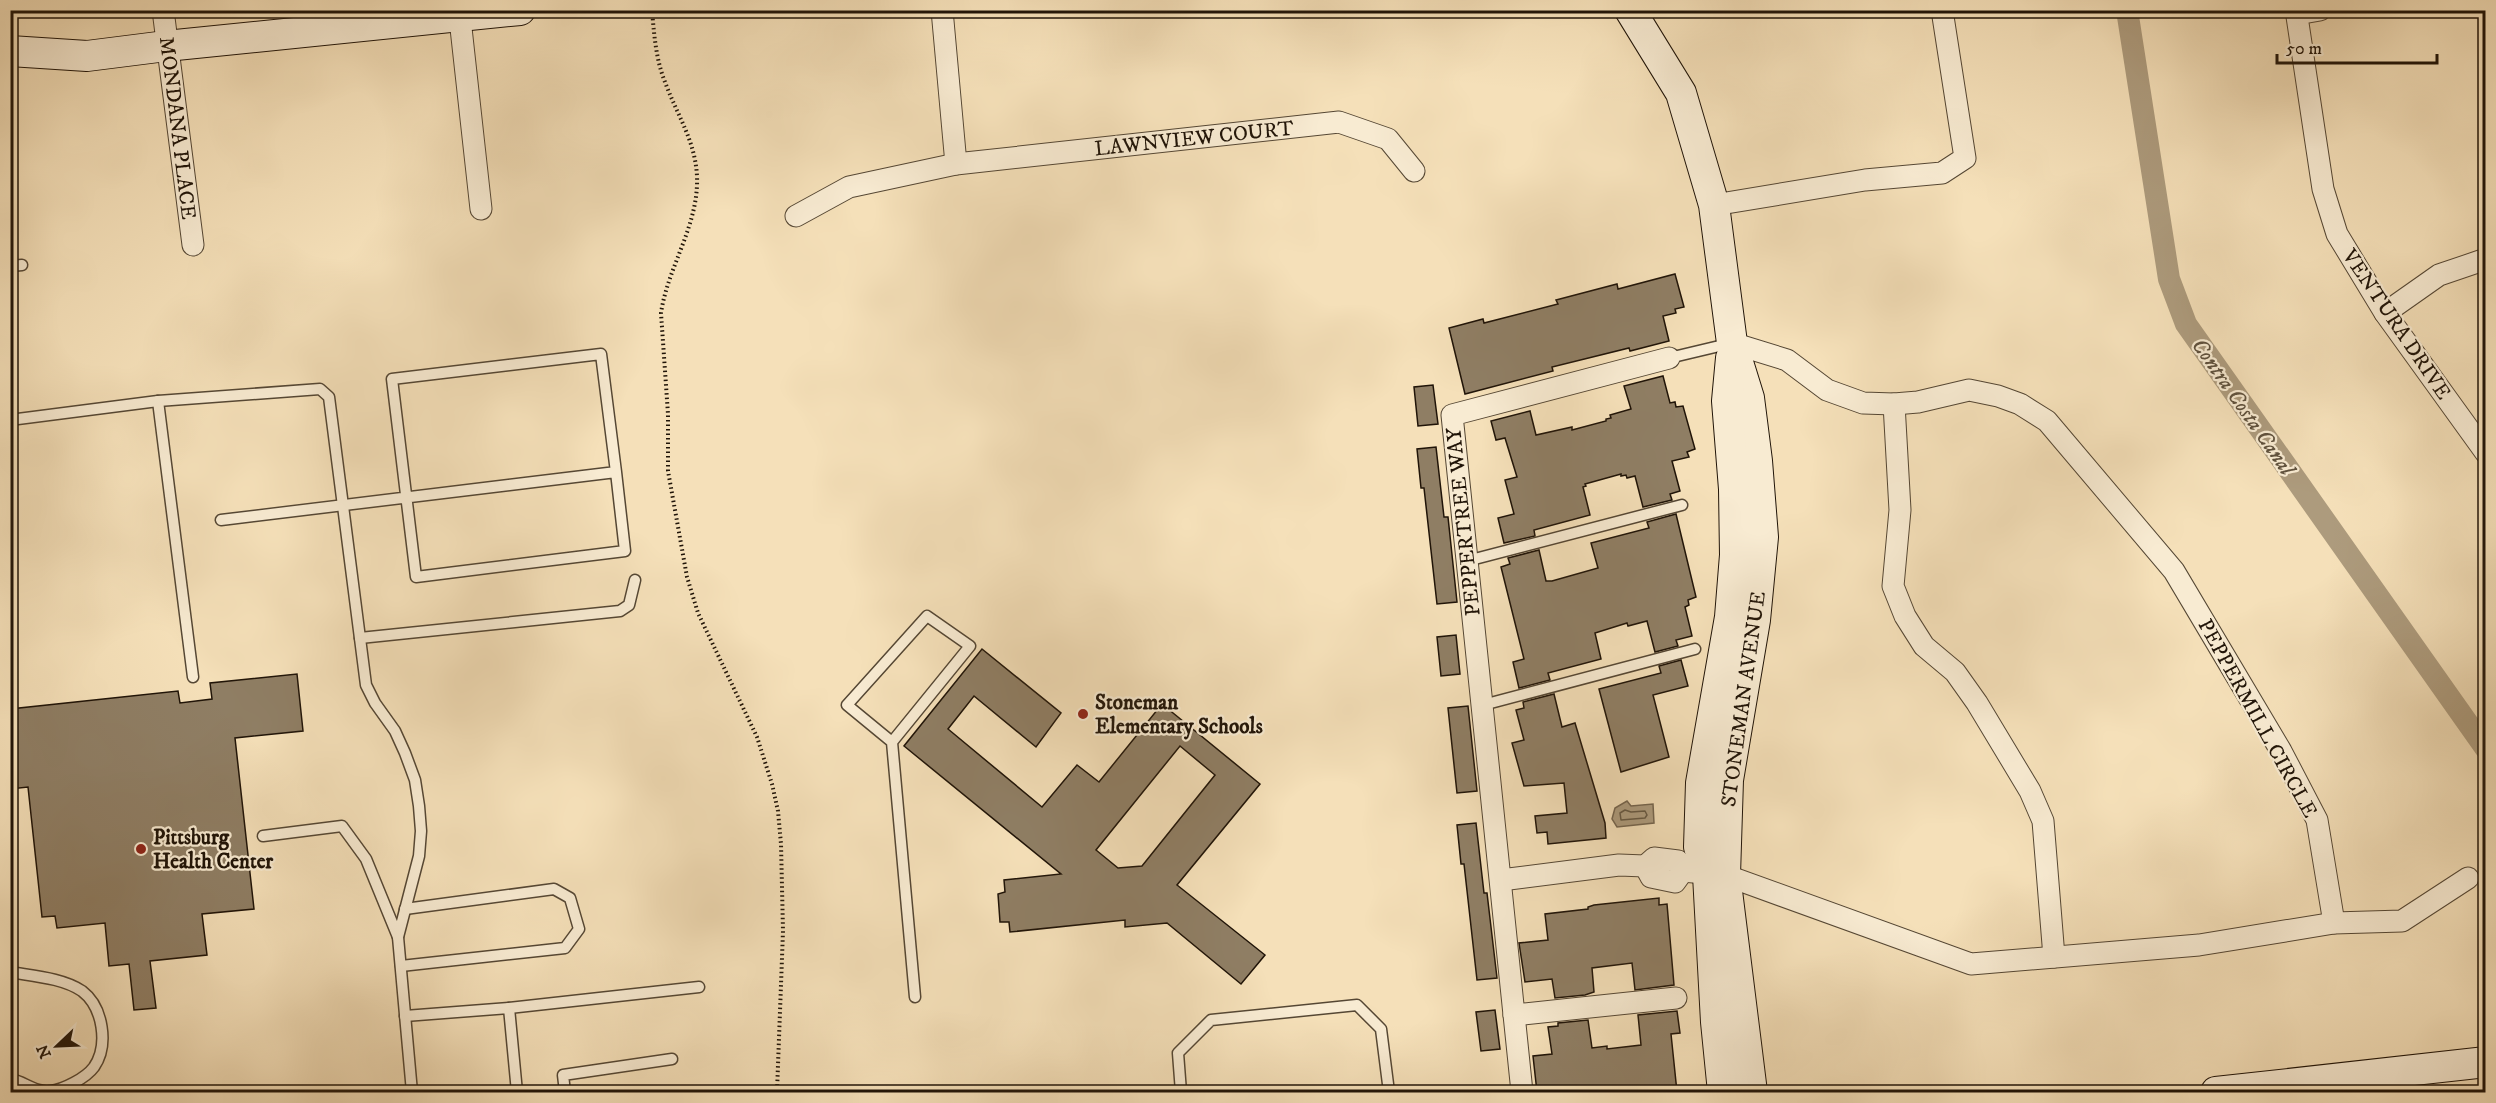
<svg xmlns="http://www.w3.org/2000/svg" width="2496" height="1103" viewBox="0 0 2496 1103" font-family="'IM FELL DW Pica',serif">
	<rect width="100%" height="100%" fill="#f5e0b9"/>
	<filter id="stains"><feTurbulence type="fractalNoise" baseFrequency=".00333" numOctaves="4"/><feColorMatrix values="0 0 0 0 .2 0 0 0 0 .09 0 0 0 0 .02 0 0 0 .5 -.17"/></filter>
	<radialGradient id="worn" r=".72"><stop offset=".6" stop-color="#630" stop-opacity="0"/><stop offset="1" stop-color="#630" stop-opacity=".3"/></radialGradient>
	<!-- water -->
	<polygon fill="#ad9b7d" stroke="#75654e" stroke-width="1.5" points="1627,801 1631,806 1653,804 1654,823 1617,827 1612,819 1615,808"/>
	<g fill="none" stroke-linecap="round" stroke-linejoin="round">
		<!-- shore -->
		<polygon stroke="#665842" stroke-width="1.5" points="1625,810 1631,812 1645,811 1647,815 1645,818 1621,820 1620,813"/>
		<!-- canal -->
		<polyline stroke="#ad9b7d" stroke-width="22" points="2127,10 2169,279 2186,324 2486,749"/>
	</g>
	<!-- building -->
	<g fill="#8f7e64" stroke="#201408" stroke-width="1.5" fill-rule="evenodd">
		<polygon points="1675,274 1684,307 1675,309 1676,313 1663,316 1669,341 1630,351 1629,348 1552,367 1553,371 1465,394 1449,328 1483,319 1484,323 1558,304 1556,300 1617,284 1618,289"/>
		<polygon points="1663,376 1670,403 1675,402 1676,407 1683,406 1695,449 1687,452 1689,457 1672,461 1680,491 1670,494 1672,500 1643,507 1635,476 1627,478 1626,475 1621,476 1621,474 1585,484 1586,486 1583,487 1590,515 1534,530 1535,536 1504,543 1498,518 1514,514 1505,480 1517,477 1505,438 1496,440 1491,421 1530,411 1536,435 1572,427 1572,430 1606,421 1606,419 1611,418 1610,415 1631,409 1624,386"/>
		<polygon points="1433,385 1438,424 1418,426 1414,387"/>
		<polygon points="1436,447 1444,517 1448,517 1457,602 1437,604 1424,488 1421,488 1417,449"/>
		<polygon points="1676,514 1696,597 1688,600 1689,605 1685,607 1692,636 1676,640 1678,646 1655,652 1647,621 1628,626 1627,623 1595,633 1601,659 1548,673 1550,680 1519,688 1513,662 1524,659 1501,567 1510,564 1508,558 1539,550 1546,581 1552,581 1598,568 1591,543 1649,528 1647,522"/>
		<polygon points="1456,635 1460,674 1441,676 1437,637"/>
		<path d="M982 649 1061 713 1036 747 974 696 948 729 1042 807 1077 765 1099 782 1162 704 1260 784 1177 885 1265 955 1241 984 1167 923 1125 927V920L1010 932 1009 922H1000L998 894 1005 892 1004 880 1061 874 904 746ZM1180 746 1215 775 1142 866 1118 868 1096 850Z"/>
		<polygon points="1681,660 1688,686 1653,695 1669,757 1621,772 1599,689 1661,673 1659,666"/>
		<polygon points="297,674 303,731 235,738 254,909 202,914 207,955 150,961 156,1008 134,1010 129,964 109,966 105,923 57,928 55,916 42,917 28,787 10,789 10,709 178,691 180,703 212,699 210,683"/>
		<polygon points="1554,694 1562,727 1575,723 1605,823 1606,838 1548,844 1547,832 1537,833 1535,816 1567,813 1564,783 1524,786 1512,743 1524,740 1516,710 1524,708 1523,702"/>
		<polygon points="1468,706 1477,791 1457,793 1448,708"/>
		<polygon points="1476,823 1484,893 1487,893 1497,978 1477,980 1464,864 1461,864 1457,825"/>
		<polygon points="1659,898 1659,905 1667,904 1674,985 1635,990 1632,963 1592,968 1594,992 1585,995 1555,998 1552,979 1525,982 1519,943 1548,940 1545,914 1588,909 1588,907 1594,905"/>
		<polygon points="1495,1010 1500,1049 1481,1051 1476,1012"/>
		<polygon points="1677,1011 1680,1033 1671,1034 1677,1092 1537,1092 1533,1056 1552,1054 1548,1027 1558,1026 1558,1023 1588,1020 1592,1048 1607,1046 1607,1049 1641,1045 1638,1015"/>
	</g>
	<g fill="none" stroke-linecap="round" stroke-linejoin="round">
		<defs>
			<g id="lane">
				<polyline points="10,266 22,265"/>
				<polyline points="1669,358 1732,343"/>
				<polyline points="158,401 193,677"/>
				<polyline points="10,420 158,401 320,389 329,397 366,685 375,703 395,731 405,753 415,780 419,806 421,831 419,856 398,937 412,1092"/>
				<polyline points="221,520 616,472 601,354 392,379 416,577 625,551 616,472"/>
				<polyline points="1467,561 1682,505"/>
				<polyline points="360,638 620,611 629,605 635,580"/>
				<polyline points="1483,705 1695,649"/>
				<polyline points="892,742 847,705 927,616 970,646 892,742 915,997"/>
				<polyline points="263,836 342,826 366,859 398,937"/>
				<polyline points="401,966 565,948 579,929 570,898 554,889 405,909"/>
				<path d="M10 972C33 976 63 978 82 991 103 1007 109 1045 94 1067 86 1078 63 1090 50 1091 35 1093 24 1081 10 1079"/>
				<polyline points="509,1008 699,987"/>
				<polyline points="405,1016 509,1008 517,1092"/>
				<polyline points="565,1092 563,1075 672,1059"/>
				<polyline points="1181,1092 1178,1053 1211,1020 1357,1005 1381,1029 1389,1092"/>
			</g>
			<g id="street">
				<polyline points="163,10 193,245"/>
				<polyline points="459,10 481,209"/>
				<polyline points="942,10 956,164"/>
				<polyline points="2296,10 2323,189 2337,234 2385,313 2486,453"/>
				<polyline points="2297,14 2320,10"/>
				<polyline points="1714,205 1865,180 1942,173 1965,158 1942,10"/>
				<polyline points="796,216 849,187 956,164 1339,122 1388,139 1414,171"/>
				<polyline points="2385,313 2439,275 2486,259"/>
				<polyline points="1732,343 1787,360 1827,390 1863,403 1894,404 1918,402 1969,390 1998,396 2020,404 2047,421 2174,571 2281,751 2317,820 2334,923"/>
				<polyline points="1894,404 1900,510 1893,586 1905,616 1924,646 1955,672 1977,703 2030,791 2043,821 2054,957"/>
				<polyline points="1645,866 1651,877 1675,882 1683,871"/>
				<polyline points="1683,871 1725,875 1971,964 2199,945 2334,923 2402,921 2468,878"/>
				<polyline points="1501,880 1619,865 1645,866 1654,858 1678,861 1683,871"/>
				<polyline points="1514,1015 1676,998"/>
				<polyline points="1522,1092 1452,415 1669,358"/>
			</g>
			<g id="secondary">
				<polyline points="1630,10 1681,93 1714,205 1732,343 1749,398 1757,461 1763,537 1755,620 1728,780 1725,875 1752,1092"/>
				<polyline points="10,51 87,56 166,46 520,10"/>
				<polyline points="1723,1092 1716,1022 1708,875 1699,847 1701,783 1730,617 1735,555 1734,489 1727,401 1731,358"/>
				<polyline points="2216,1092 2486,1062"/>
			</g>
		</defs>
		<!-- lane casing -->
		<use href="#lane" stroke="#554734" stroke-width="13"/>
		<!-- street casing -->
		<use href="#street" stroke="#554734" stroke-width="23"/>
		<!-- secondary casing -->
		<use href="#secondary" stroke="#201408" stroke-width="32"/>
		<!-- path -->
		<path stroke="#201408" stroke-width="4" stroke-dasharray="1.5 3" stroke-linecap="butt" d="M652 10C654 34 656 60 665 82 677 115 695 140 697 176 699 225 668 266 661 313L668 414V471L687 577 698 613 757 737 772 784 778 811 781 844 783 931 777 1092"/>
		<!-- lane -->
		<use href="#lane" stroke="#f8ebd2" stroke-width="10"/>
		<!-- street -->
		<use href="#street" stroke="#f8ebd2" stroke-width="21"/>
		<!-- secondary -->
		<use href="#secondary" stroke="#f8ebd2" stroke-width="30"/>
	</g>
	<!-- markers -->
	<g fill="#8f2418" stroke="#f8ebd2" stroke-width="2">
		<circle cx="1083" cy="714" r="6"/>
		<circle cx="141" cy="849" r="6"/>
	</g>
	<g text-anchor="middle" stroke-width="4.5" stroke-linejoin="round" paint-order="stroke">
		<!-- street labels -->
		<g font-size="21" fill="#201408" stroke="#f8ebd2">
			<text transform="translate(178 128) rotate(83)" y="7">MONDANA PLACE</text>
			<text transform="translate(1194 138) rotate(-6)" y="7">LAWNVIEW COURT</text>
			<text transform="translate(2397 324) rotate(56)" y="7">VENTURA DRIVE</text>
			<text transform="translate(1463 522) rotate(-96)" y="7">PEPPERTREE WAY</text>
			<text transform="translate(1743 699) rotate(-82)" y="7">STONEMAN AVENUE</text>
			<text transform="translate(2258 718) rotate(61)" y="7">PEPPERMILL CIRCLE</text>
		</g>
		<!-- poi labels -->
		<g font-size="21" font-weight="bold" fill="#201408" stroke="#f8ebd2" text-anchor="start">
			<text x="1095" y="709">Stoneman<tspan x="1095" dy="24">Elementary Schools</tspan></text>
			<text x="153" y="844">Pittsburg<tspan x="153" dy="24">Health Center</tspan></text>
		</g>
		<!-- water labels -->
		<g font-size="22" font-style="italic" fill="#5f513d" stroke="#f8ebd2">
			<text transform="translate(2244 406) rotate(55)" y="8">Contra Costa Canal</text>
		</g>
	</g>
	<!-- margin -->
	<rect width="2496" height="1103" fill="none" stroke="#f5e0b9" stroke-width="36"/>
	<rect x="12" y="12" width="2472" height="1079" fill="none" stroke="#201408" stroke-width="3"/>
	<rect x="18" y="18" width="2460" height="1067" fill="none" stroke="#201408" stroke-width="1.5"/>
	<!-- north arrow -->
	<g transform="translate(57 1046) rotate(247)" stroke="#f8ebd2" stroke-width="4.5" paint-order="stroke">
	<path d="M0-4.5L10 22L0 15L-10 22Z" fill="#201408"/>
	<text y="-9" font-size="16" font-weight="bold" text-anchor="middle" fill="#201408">N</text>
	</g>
	<!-- scale -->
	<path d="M2277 54v9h160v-9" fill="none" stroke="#201408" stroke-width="3"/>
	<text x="2286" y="54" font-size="18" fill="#201408" stroke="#f8ebd2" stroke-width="4.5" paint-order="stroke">50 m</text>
	<rect width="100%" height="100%" filter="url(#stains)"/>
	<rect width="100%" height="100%" fill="url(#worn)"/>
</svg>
